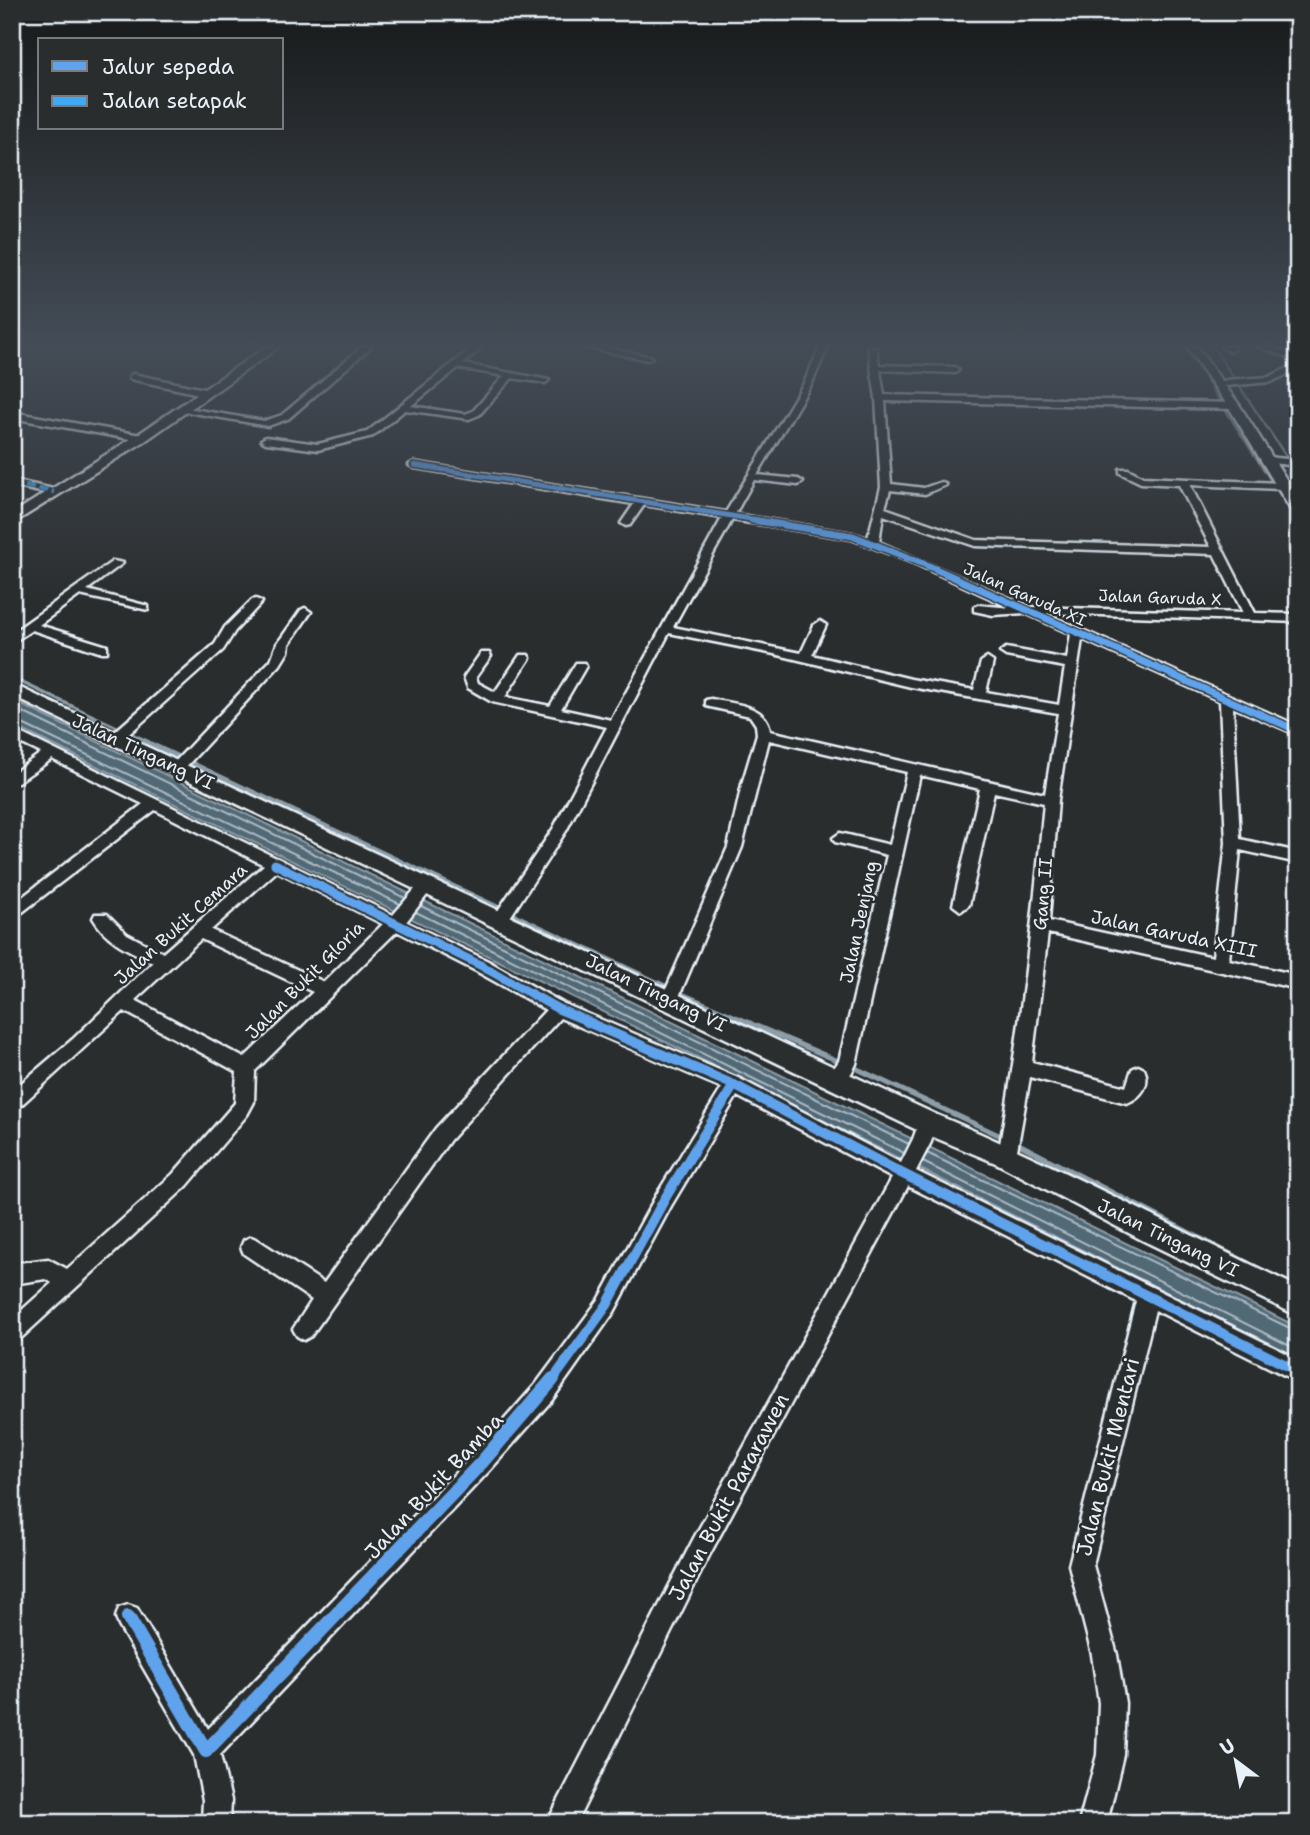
<svg xmlns="http://www.w3.org/2000/svg" width="1310" height="1835" viewBox="0 0 1310 1835" font-family="'Shantell Sans',sans-serif">
	<rect width="100%" height="100%" fill="#2a2d2e"/>
	<filter id="ink" filterUnits="userSpaceOnUse"><feTurbulence type="fractalNoise" baseFrequency=".0143" numOctaves="2"/><feDisplacementMap in="SourceGraphic" scale="14" xChannelSelector="R" yChannelSelector="G"/><feConvolveMatrix kernelMatrix="1 2 1 2 8 2 1 2 1" color-interpolation-filters="sRGB"/></filter>
	<g filter="url(#ink)">
		<!-- water -->
		<polygon fill="#516775" stroke="#8d9ea9" stroke-width="2" points="12,700 1298,1327 1298,1358 715,1066 12,725"/>
		<g fill="none" stroke-linecap="round" stroke-linejoin="round">
			<!-- shore -->
			<g stroke="#acbac4" stroke-width="2">
				<polyline points="12,707 405,898"/>
				<polyline points="12,719 400,904"/>
				<polyline points="421,906 909,1144"/>
				<polyline points="416,912 904,1153"/>
				<polyline points="927,1153 1298,1332"/>
				<polyline points="923,1162 1298,1350"/>
			</g>
			<!-- stream-far3 -->
			<g stroke="#8d9ea9" stroke-width="2.5">
				<polyline points="1185,347 1297,521"/>
				<polyline points="1213,347 1298,474"/>
			</g>
			<!-- stream-far2 -->
			<g stroke="#8d9ea9" stroke-width="3.5">
				<polyline points="1296,520 1298,523"/>
				<polyline points="12,678 149,742"/>
			</g>
			<!-- stream-far1 -->
			<g stroke="#8d9ea9" stroke-width="4.5">
				<polyline points="145,741 670,988"/>
				<polyline points="678,992 751,1023"/>
			</g>
			<!-- stream -->
			<g stroke="#8d9ea9" stroke-width="5">
				<polyline points="747,1022 843,1063"/>
				<polyline points="851,1066 1005,1138"/>
				<polyline points="1013,1141 1248,1263"/>
			</g>
			<defs>
				<g id="minor">
					<polygon points="362,347 371,347 288,419 268,426 176,410 181,407 264,421 282,415"/>
					<path d="M473 347H482L463 364 549 380 545 383 512 378 479 415 469 419 405 410 373 436 318 450 266 443 261 440 266 437 318 444 367 432ZM458 368 504 376 473 411 465 414 411 406Z"/>
					<polygon points="585,347 603,347 652,357 648,360"/>
					<path d="M820 347H828L812 383 757 475 798 479 803 482 798 485 754 480 735 514 853 533 868 538 881 487 876 398 868 347H876L879 365 955 367 959 370 955 373 880 370 884 395 1234 403 1239 406 1234 409 885 401 891 484 924 488 941 482 946 485 925 494 890 490 885 508 976 540 1211 547 1179 485 1141 483 1120 473V469H1128L1143 477 1282 483 1287 486 1282 489 1190 485 1255 613 1298 614V622L1044 613 1298 726V735L1233 707 1240 839 1298 852V863L1240 850 1229 960 1298 975V989L1048 933 1032 1062 1126 1087 1132 1069 1138 1066 1144 1069C1151 1084 1142 1097 1127 1103L1030 1077 1016 1156 1014 1162 1007 1165 1000 1162 998 1156C1019 1039 1033 922 1044 803L994 792 969 905 961 911 953 905 980 789 920 775 856 1064C851 1075 843 1088 830 1083L827 1078 839 1061 887 855 835 842 833 838 840 833 890 845 907 772 769 740 742 847 675 1006 669 1008 663 1006 661 1001 728 847 742 784 757 734 756 725 750 716 706 706V700L711 699C732 704 767 704 770 731L1045 794 1058 713 911 687 774 654 669 633 566 831 505 925H493L491 921 553 829 607 727 492 702 468 688 464 677 481 653H489L491 656 476 677 478 683 495 692 520 655H528L530 658 505 697 550 706 576 663H584L586 666 561 709 611 720 722 518 644 505 630 525 626 526 621 523 634 504 414 468 409 465 414 462 726 512 804 383ZM883 515 975 546 1214 554 1243 613 1030 607 879 542ZM732 520 851 539 918 565 1012 608 978 605 974 607V611L993 615 1025 613 1071 634 1067 659 1006 648 1000 652 1006 656 1065 667 1059 705 986 692 993 662 987 658 981 662 974 690 911 679 812 655 826 625 820 621 814 625 801 653 673 627ZM1082 639 1220 701 1226 843 1213 957 1049 921 1058 800Z"/>
					<polygon points="1222,347 1233,347 1235,349 1231,352"/>
					<polygon points="1258,347 1270,347 1298,355 1298,360"/>
					<polygon points="1298,363 1298,369 1271,382 1226,386 1222,383 1226,380 1269,377"/>
					<polygon points="133,374 204,389 208,392 204,395 130,379 130,375"/>
					<polygon points="12,412 141,435 146,438 141,441 12,418"/>
					<polygon points="1266,457 1298,460 1298,466 1263,462 1261,460"/>
					<polygon points="12,480 58,490 59,492 54,495 12,486"/>
					<polygon points="113,561 123,563 87,590 148,606 148,610 80,595 39,625 107,646 107,652 99,652 32,630 12,643 12,633"/>
					<polygon points="256,599 262,602 235,631 223,650 120,742 110,742 110,736 215,644 225,627 252,600"/>
					<polygon points="305,608 311,612 289,644 288,652 280,665 182,771 172,771 170,768 172,765 271,660 277,644 301,610"/>
					<path d="M12 729 393 915 421 882H431L434 886 431 890 406 922 488 961 564 1004 740 1079 901 1163 913 1139 921 1117 928 1115 935 1117 937 1123 931 1142 916 1171 1298 1359V1382L1155 1310 1093 1565 1117 1655 1125 1703 1123 1755 1107 1823H1079L1097 1755 1099 1703 1092 1655 1069 1565 1136 1301 908 1186 710 1554 576 1823H547L694 1538 892 1178 737 1096 671 1206 614 1312 552 1400 490 1470 220 1755 231 1800 230 1823H202L203 1800 194 1755 119 1626 116 1617 119 1608 128 1605 137 1608 208 1729 474 1454 536 1384 600 1298 657 1194 722 1088 560 1018 450 1140 311 1336 304 1340 297 1336 293 1329 312 1300 244 1254 241 1247 244 1240 251 1237 258 1240 324 1283 436 1128 546 1010 476 971 397 931 255 1071 254 1102 247 1115 187 1186 19 1340 12 1343V1319L52 1283 46 1279 12 1284V1264L48 1259 67 1269 173 1174 235 1103 237 1072 124 1011 18 1108 12 1110V1091L73 1039 153 962C130 951 107 942 93 918L95 914H107L127 934 163 953 264 865 155 810 12 920V905L143 804 52 759 12 786V774L41 753 12 739ZM277 871 383 924 324 982 211 930ZM201 939 313 992 244 1058 135 1000Z"/>
				</g>
				<g id="secondary">
					<polygon points="266,347 279,347 145,441 12,524 12,514 137,435"/>
					<polygon points="1187,347 1197,347 1240,406 1298,498 1298,514 1291,510 1228,406"/>
					<path d="M12 684 937 1115C1060 1166 1177 1230 1298 1287V1316L1142 1240 998 1164 919 1131 12 696Z"/>
				</g>
			</defs>
			<!-- minor casing -->
			<use href="#minor" stroke="#e8f1f8" stroke-width="5"/>
			<!-- secondary casing -->
			<use href="#secondary" stroke="#e8f1f8" stroke-width="5"/>
			<!-- minor -->
			<use href="#minor" fill="#2a2d2e" fill-rule="evenodd"/>
			<!-- secondary -->
			<use href="#secondary" fill="#2a2d2e" fill-rule="evenodd"/>
			<!-- quiet -->
			<polyline stroke="#3fa9f5" stroke-width="4.5" stroke-dasharray="9 4.5" stroke-linecap="butt" points="12,483 54,492"/>
			<defs>
				<polyline id="cycleway-far4" points="414,465 763,521"/>
				<polyline id="cycleway-far3" points="752,520 853,536 922,563 1298,731"/>
				<polyline id="cycleway-far2" points="275,864 482,966 558,1009 592,1023"/>
				<g id="cycleway-far1">
					<polyline points="587,1022 734,1085 903,1174 1298,1371"/>
					<polyline points="552,1381 607,1305 664,1200 734,1085"/>
				</g>
				<polyline id="cycleway" points="128,1617 206,1751 482,1462 553,1379"/>
			</defs>
			<!-- cycleway-far4 casing -->
			<use href="#cycleway-far4" stroke="#2a2d2e" stroke-width="8"/>
			<!-- cycleway-far3 casing -->
			<use href="#cycleway-far3" stroke="#2a2d2e" stroke-width="10"/>
			<!-- cycleway-far2 casing -->
			<use href="#cycleway-far2" stroke="#2a2d2e" stroke-width="13"/>
			<!-- cycleway-far1 casing -->
			<use href="#cycleway-far1" stroke="#2a2d2e" stroke-width="15"/>
			<!-- cycleway casing -->
			<use href="#cycleway" stroke="#2a2d2e" stroke-width="18"/>
			<!-- cycleway-far4 -->
			<use href="#cycleway-far4" stroke="#60a3ed" stroke-width="5"/>
			<!-- cycleway-far3 -->
			<use href="#cycleway-far3" stroke="#60a3ed" stroke-width="7"/>
			<!-- cycleway-far2 -->
			<use href="#cycleway-far2" stroke="#60a3ed" stroke-width="9"/>
			<!-- cycleway-far1 -->
			<use href="#cycleway-far1" stroke="#60a3ed" stroke-width="10"/>
			<!-- cycleway -->
			<use href="#cycleway" stroke="#60a3ed" stroke-width="14"/>
		</g>
	</g>
	<!-- sky -->
	<linearGradient id="sky" x2="0" y2="1"><stop stop-color="#171919"/><stop offset="0.57" stop-color="#444c57"/><stop offset="1" stop-color="#444c57" stop-opacity="0"/></linearGradient>
	<rect width="1310" height="604" fill="url(#sky)"/>
	<g text-anchor="middle" stroke-width="5" stroke-linejoin="round" paint-order="stroke">
		<!-- far-street labels -->
		<g font-size="16" fill="#e8f1f8" stroke="#2a2d2e">
			<text transform="translate(1025 594) rotate(24)" y="6">Jalan Garuda XI</text>
			<text transform="translate(1160 597) rotate(2)" y="6">Jalan Garuda X</text>
		</g>
		<!-- street labels -->
		<g font-size="18" fill="#e8f1f8" stroke="#2a2d2e">
			<text transform="translate(143 752) rotate(25)" y="6">Jalan Tingang VI</text>
			<text transform="translate(1043 894) rotate(-85)" y="6">Gang II</text>
			<text transform="translate(859 922) rotate(-78)" y="6">Jalan Jenjang</text>
			<text transform="translate(181 924) rotate(-42)" y="6">Jalan Bukit Cemara</text>
			<text transform="translate(1174 934) rotate(12)" y="6">Jalan Garuda XIII</text>
			<text transform="translate(305 980) rotate(-45)" y="6">Jalan Bukit Gloria</text>
			<text transform="translate(656 993) rotate(26)" y="6">Jalan Tingang VI</text>
			<text transform="translate(1168 1238) rotate(26)" y="6">Jalan Tingang VI</text>
		</g>
		<!-- near-street labels -->
		<g font-size="21" fill="#e8f1f8" stroke="#2a2d2e">
			<text transform="translate(1108 1457) rotate(-76)" y="7">Jalan Bukit Mentari</text>
			<text transform="translate(434 1486) rotate(-47)" y="7">Jalan Bukit Bamba</text>
			<text transform="translate(729 1497) rotate(-62)" y="7">Jalan Bukit Pararawen</text>
		</g>
	</g>
	<!-- margin -->
	<rect width="1310" height="1835" fill="none" stroke="#2a2d2e" stroke-width="42"/>
	<rect x="21" y="21" width="1268" height="1793" fill="none" stroke="#e8f1f8" stroke-width="2.5" filter="url(#ink)"/>
	<!-- legend -->
	<rect x="38" y="38" width="245" height="91" fill="#2a2d2e" stroke="#767b7f" stroke-width="2"/>
	<rect x="52" y="61" width="35" height="10" fill="#60a3ed" stroke="#767b7f" stroke-width="2"/>
	<text x="102" y="74" font-size="21" fill="#e8f1f8">Jalur sepeda</text>
	<rect x="52" y="96" width="35" height="10" fill="#3fa9f5" stroke="#767b7f" stroke-width="2"/>
	<text x="102" y="108" font-size="21" fill="#e8f1f8">Jalan setapak</text>
	<!-- north arrow -->
	<g transform="translate(1236 1761) rotate(328)" stroke="#2a2d2e" stroke-width="5" paint-order="stroke">
	<path d="M0-5L12 26L0 18L-12 26Z" fill="#e8f1f8"/>
	<text y="-10" font-size="19" font-weight="bold" text-anchor="middle" fill="#e8f1f8">U</text>
	</g>
</svg>
